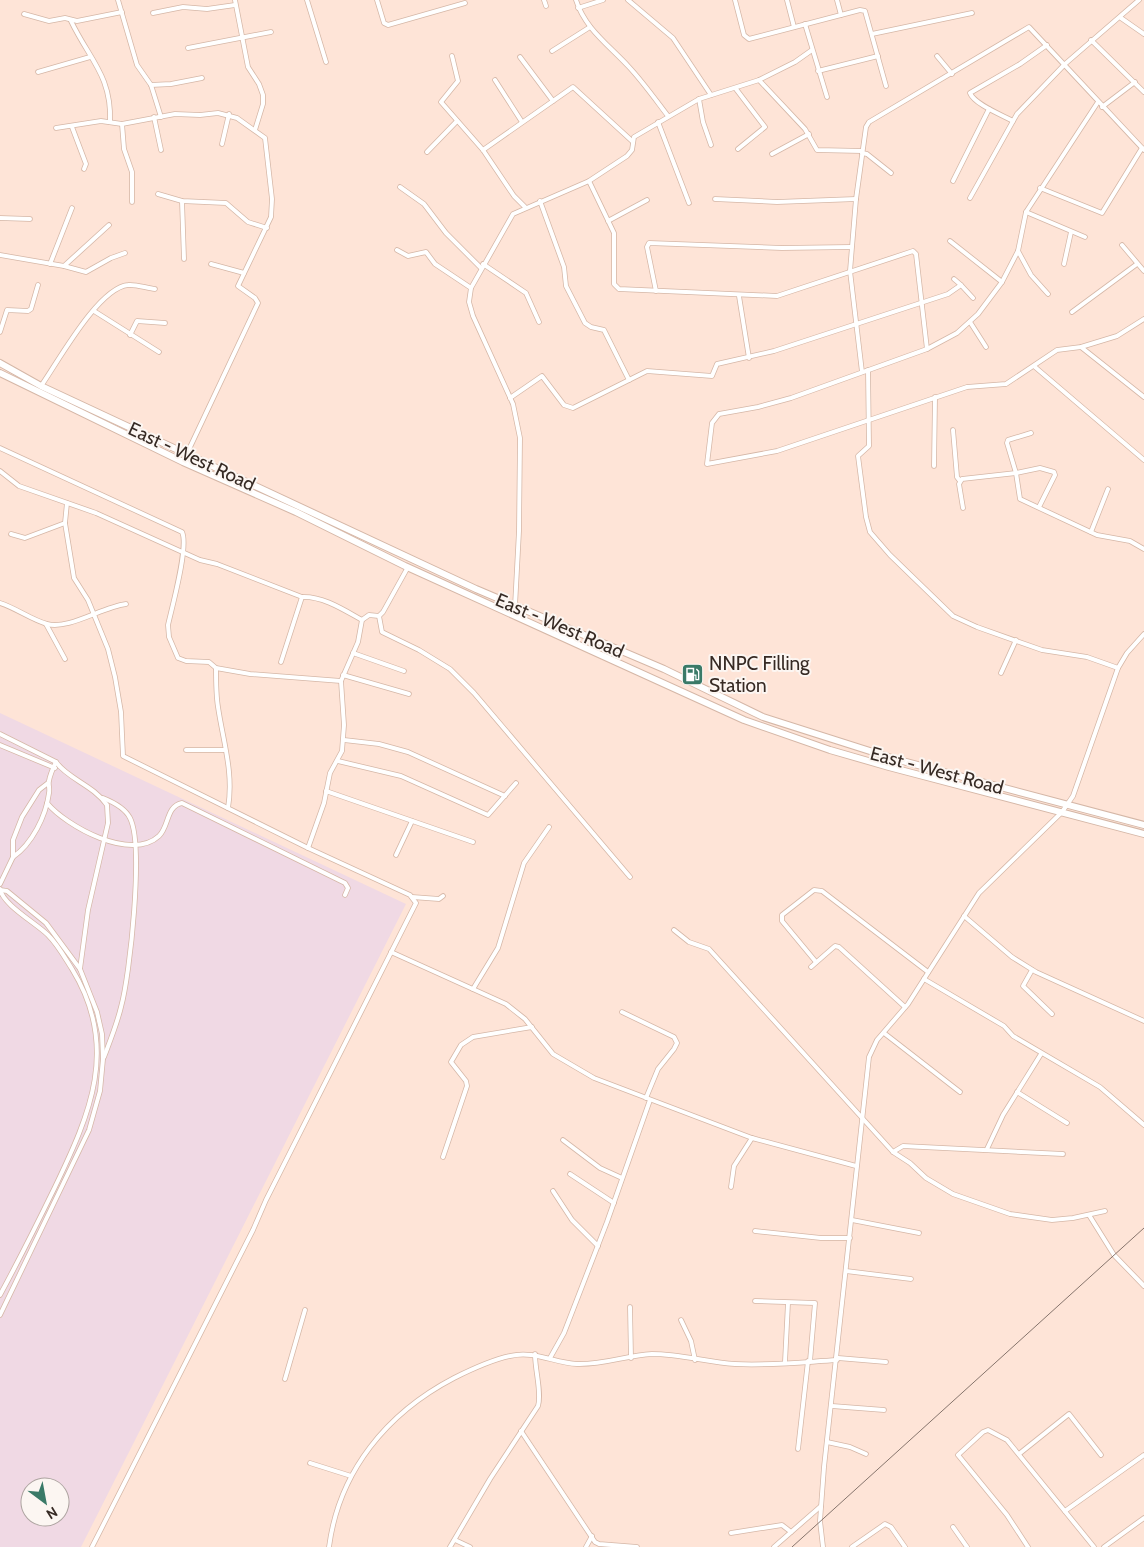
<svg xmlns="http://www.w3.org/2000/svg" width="1144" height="1547" viewBox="0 0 1144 1547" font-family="Cabin,sans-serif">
	<rect width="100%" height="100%" fill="#fee4d7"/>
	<!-- industrial -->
	<path fill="#f0d9e4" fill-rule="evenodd" d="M0 713 406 904 81 1547H0ZM30 1487H60V1517H30Z"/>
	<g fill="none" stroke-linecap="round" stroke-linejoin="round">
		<defs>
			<g id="street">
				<polyline points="118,0 137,65 151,85 161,117"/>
				<polyline points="235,0 248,67 259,84 263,95 263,104 255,130"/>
				<polyline points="307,0 326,62"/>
				<polyline points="377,0 384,23 388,25 465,3"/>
				<polyline points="544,0 546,6"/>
				<path d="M576 0C585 29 609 45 629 67 643 82 655 99 668 116"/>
				<polyline points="628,0 673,38 711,95"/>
				<polyline points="735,0 744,35 749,39 860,10 865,11 886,86"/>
				<polyline points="787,0 794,27"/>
				<polyline points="837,0 841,15"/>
				<polyline points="578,8 603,0"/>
				<polyline points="153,13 183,7 207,9 235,5"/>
				<polyline points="24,14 49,21 65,18 77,21 122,12"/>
				<polyline points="1121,18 1144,34"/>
				<path d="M71 21C89 59 112 76 110 122"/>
				<polyline points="805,24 827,97"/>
				<polyline points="872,34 972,13"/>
				<polyline points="1091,40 1144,92"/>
				<polyline points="188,48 271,32"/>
				<polyline points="552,51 590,27"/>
				<polyline points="452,56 458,81 441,102 483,150 514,196 525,207"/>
				<polyline points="937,56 952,74"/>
				<polyline points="520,57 553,101"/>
				<polyline points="818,71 878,56"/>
				<polyline points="38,72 90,57"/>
				<polyline points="495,80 522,122"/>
				<polyline points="759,80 795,62 812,50"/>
				<polyline points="151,85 171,84 202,78"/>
				<polyline points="736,89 765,127 738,149"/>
				<polyline points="699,99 703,122 711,145"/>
				<polyline points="1098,102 1026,212 1018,251 1002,282 978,314 957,333 927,349 791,398 758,407 719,414 712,423 707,464 777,451 967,387 1006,384 1057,350 1081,347 1117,336 1144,319"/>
				<polyline points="1102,107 1135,82"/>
				<polyline points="154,117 161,150"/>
				<path d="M1013 121C1002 115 974 104 970 93L1020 64 1047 45"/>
				<polyline points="658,122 689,203"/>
				<polyline points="122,124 124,149 132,172 132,202"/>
				<polyline points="72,127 86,164 84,169"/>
				<polyline points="56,128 101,121 122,124 175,114 200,115 218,113 237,118 265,138 272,199 271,217 238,286 255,298 258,303 183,462"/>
				<polyline points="222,144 229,114"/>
				<polyline points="483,150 573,87 632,141"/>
				<polyline points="427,152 457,121"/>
				<polyline points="862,153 867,154 891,173"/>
				<polyline points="772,154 809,134"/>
				<polyline points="589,181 614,233 614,284 619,289 777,296 913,251 916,254 927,349"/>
				<polyline points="953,181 989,109"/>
				<polyline points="400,187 424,204 446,233 481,268"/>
				<polyline points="1040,188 1102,213 1142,148"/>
				<polyline points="158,194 182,201 226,203 248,222 267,228"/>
				<polyline points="970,198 1017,114 1065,64 1139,0"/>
				<polyline points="715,199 777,202 856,199"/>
				<polyline points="182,201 184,259"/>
				<polyline points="540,201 564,267 566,286 585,323 591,327 604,330 629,380"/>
				<polyline points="1026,212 1085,237"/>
				<polyline points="0,218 30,219"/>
				<polyline points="608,221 647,200"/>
				<polyline points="950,241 1002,282"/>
				<polyline points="1122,245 1144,271"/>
				<polyline points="397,250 408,256 426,252 435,264 471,288"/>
				<polyline points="1018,251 1031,275 1048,294"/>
				<polyline points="0,255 64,266 86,272 111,258 125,253"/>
				<polyline points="50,264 72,208"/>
				<polyline points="211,264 244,273"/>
				<polyline points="483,264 526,293 539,322"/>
				<polyline points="1064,264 1071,232"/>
				<polyline points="64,266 109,225"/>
				<polyline points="954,279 961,285"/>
				<polyline points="656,291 647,247 649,243 782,248 851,247"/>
				<polyline points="739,296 749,358"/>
				<polyline points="94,311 159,352"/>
				<polyline points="1072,312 1137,264"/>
				<polyline points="970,322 986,347"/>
				<polyline points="0,332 7,310 28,311 31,309 38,285"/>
				<polyline points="130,335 137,321 165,323"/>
				<polyline points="1081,347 1144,397"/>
				<polyline points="1035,367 1144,460"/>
				<polyline points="868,370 869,446 858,456 866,517 870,532 890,555 953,616 977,627 1042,650 1087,657 1118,668"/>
				<polyline points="862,372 850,271 856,199 866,127 869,122 1029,27 1144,150"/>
				<path d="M41 386C58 362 98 288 128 285 136 284 146 288 155 289"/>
				<polyline points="510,398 542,376 564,405 573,408 647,371 712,376 717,364 774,351 948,294 961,285 973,298"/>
				<polyline points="953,430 957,477 960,481"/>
				<polyline points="1031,433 1008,440 1007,443 1016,473 1020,499 1097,535 1130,541 1144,549"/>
				<path d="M0 448 182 532C189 546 172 607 168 625L169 637 178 658 186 661 209 662 216 668 250 674 341 681"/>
				<polyline points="934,466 935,397"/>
				<polyline points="0,471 19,486 96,513 200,560 217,564 302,597"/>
				<polyline points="67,503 65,523 74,578 88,600 108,649 115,677 121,712 123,756 308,848 410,895 416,903 266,1200 253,1230 92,1547"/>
				<polyline points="963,508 959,484 962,479 1016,473 1040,468 1054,472 1055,475 1039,507"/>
				<polyline points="1091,532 1108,489"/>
				<polyline points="11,534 25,538 65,523"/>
				<path d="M0 603C16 608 30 619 47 624 69 630 102 607 126 604"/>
				<polyline points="515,606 519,531 520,438 513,404 473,316 469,302 471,288 513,214 589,181 627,156 632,150 634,137 699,99 759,80 805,129 817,150 862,151"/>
				<polyline points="379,616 382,632 419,650 450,669 474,693 630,877"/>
				<polyline points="46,624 65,659"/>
				<polyline points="353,653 404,671"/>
				<path d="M281 662 302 597C323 596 344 610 362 620"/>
				<path d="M216 668C216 681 216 695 218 707 223 741 234 773 228 808"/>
				<polyline points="1001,673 1016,640"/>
				<polyline points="343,675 409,694"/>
				<path d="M0 734 56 762C68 779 93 785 107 805L108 823 88 910 80 969"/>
				<polyline points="344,740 379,744 408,752 505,796"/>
				<polyline points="0,745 55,768"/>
				<polyline points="186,750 225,750"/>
				<polyline points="338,761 401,776 488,815 516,783"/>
				<polyline points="326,791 473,842"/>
				<path d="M103 798C113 802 125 808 130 818 144 845 130 975 121 1007 117 1024 110 1041 104 1057"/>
				<path d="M47 803C66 826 131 862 159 836 169 827 166 806 182 803L345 883 348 888 345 895"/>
				<polyline points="308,848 324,803 330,773 342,751 344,725 341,681 358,642 362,620 369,615 379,616 383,612 408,567"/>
				<polyline points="396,855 412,821"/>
				<path d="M13 857C32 844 46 816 49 793 50 788 48 785 49 781 50 775 53 768 56 762"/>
				<polyline points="0,884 13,857 13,840 22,817 39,790 48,783"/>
				<path d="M0 889C3 905 36 923 48 935 58 945 65 958 72 969 120 1047 90 1114 55 1187 37 1224 19 1260 0 1295"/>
				<polyline points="412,897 439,899 443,896"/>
				<polyline points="964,916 1012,957 1036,972 1144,1021"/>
				<polyline points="674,930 689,942 709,949 893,1152 910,1163 926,1178 953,1194 1010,1214 1052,1220 1073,1218 1105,1211"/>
				<polyline points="391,952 506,1004 525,1019 553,1054 594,1078 752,1138 856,1166"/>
				<polyline points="816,962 782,921 782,915 814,890 822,891 928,972"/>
				<polyline points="811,967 835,946 839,947 905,1007"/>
				<polyline points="1032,970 1023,986 1052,1014"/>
				<polyline points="924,979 1004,1026 1013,1036 1100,1087 1144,1125"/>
				<polyline points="473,989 498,948 524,863 549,827"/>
				<polyline points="622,1012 674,1037 677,1043 674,1049 658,1069 646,1098"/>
				<polyline points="884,1033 960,1092"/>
				<polyline points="1017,1092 1067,1123"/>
				<polyline points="563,1140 600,1168 622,1178"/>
				<polyline points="987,1149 1003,1115 1041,1054"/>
				<polyline points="893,1152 903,1146 1063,1154"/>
				<polyline points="443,1157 467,1086 466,1081 451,1062 461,1045 473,1037 532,1027"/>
				<polyline points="570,1174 614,1203"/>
				<polyline points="731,1187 734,1166 752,1138"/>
				<polyline points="553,1191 572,1220 598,1246"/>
				<polyline points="1089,1215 1114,1255 1144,1286"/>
				<polyline points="852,1220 919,1233"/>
				<polyline points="755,1231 821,1238 850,1238"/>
				<polyline points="846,1271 911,1279"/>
				<polyline points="755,1301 815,1303 810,1361"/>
				<polyline points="630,1307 631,1358"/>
				<polyline points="0,1315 89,1130 100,1091 103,1059 102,1034 97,1012 80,969 46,923 7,891 0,890"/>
				<polyline points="681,1320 691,1341 695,1360"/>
				<polyline points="550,1358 564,1333 607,1222 650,1100"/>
				<polyline points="838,1358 886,1362"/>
				<polyline points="785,1362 788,1303"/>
				<polyline points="285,1379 305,1310"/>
				<polyline points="832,1406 884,1410"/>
				<polyline points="521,1431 595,1542 599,1544 637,1547"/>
				<polyline points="827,1442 850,1447 866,1454"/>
				<polyline points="798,1449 808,1361"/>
				<polyline points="1019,1454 1069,1414 1101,1455"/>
				<polyline points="310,1463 351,1476"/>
				<polyline points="1065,1511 1144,1455"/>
				<polyline points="953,1527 967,1547"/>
				<polyline points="731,1533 782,1525 791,1532"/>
				<polyline points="455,1540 470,1547"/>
				<path d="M329 1547C339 1471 387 1413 454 1378 472 1369 491 1360 510 1356 534 1350 554 1363 577 1364 604 1365 627 1355 652 1354 680 1354 707 1362 735 1364 769 1366 804 1362 837 1360"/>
				<path d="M450 1547 490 1479 538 1406C542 1393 535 1371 535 1354"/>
				<polyline points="586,1547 592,1536"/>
				<polyline points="774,1547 821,1506"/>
				<polyline points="823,1547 820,1521 824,1467 869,1057 877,1040 908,1004 979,893 1062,812 1073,796 1118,668 1127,653 1144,634"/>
				<polyline points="852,1547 885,1524 891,1527 905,1547"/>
				<polyline points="1028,1547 1007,1515 958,1455 983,1432 988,1430 1007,1440 1094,1547"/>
				<polyline points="1104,1547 1144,1518"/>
			</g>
			<g id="primary">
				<polyline points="0,363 41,386 476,589 664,669 763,717 895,759 1144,825"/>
				<polyline points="0,373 183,462 296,512 405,566 744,720 830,750 889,767 1144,834"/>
			</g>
		</defs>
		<!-- street casing -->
		<use href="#street" stroke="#d5b7a7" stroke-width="5.5"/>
		<!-- primary casing -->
		<use href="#primary" stroke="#d5b7a7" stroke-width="8"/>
		<!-- street -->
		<use href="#street" stroke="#fff" stroke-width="4"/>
		<!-- primary -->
		<use href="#primary" stroke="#fff" stroke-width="6"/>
		<!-- rail -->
		<polyline stroke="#86746c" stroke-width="1" points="792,1547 1144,1228"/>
	</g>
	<!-- icons -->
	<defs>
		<symbol id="fuel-square" viewBox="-11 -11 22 22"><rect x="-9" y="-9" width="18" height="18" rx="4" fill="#3a7a68" stroke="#fcf6f2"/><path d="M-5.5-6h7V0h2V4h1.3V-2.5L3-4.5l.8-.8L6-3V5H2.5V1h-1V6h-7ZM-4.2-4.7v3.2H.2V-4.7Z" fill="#fff"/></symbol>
	</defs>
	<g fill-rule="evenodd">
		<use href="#fuel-square" x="680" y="662" width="25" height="25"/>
	</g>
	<g text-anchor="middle" stroke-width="4" stroke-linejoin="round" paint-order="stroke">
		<!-- street labels -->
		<g font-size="19" fill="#362a24" stroke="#fcf6f2">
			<text transform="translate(192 456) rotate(25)" y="7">East - West Road</text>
			<text transform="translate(560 625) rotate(23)" y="7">East - West Road</text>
			<text transform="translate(937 770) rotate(15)" y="7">East - West Road</text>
		</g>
		<!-- poi labels -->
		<g font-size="19" fill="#362a24" stroke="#fcf6f2" text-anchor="start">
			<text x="709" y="670">NNPC Filling<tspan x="709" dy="22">Station</tspan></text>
		</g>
	</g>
	<!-- north arrow -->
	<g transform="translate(45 1502) rotate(148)"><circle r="24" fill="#fcf6f2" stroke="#ada4a0"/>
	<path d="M0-4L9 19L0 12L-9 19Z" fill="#3a7a68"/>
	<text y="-8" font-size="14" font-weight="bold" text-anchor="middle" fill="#362a24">N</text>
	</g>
</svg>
